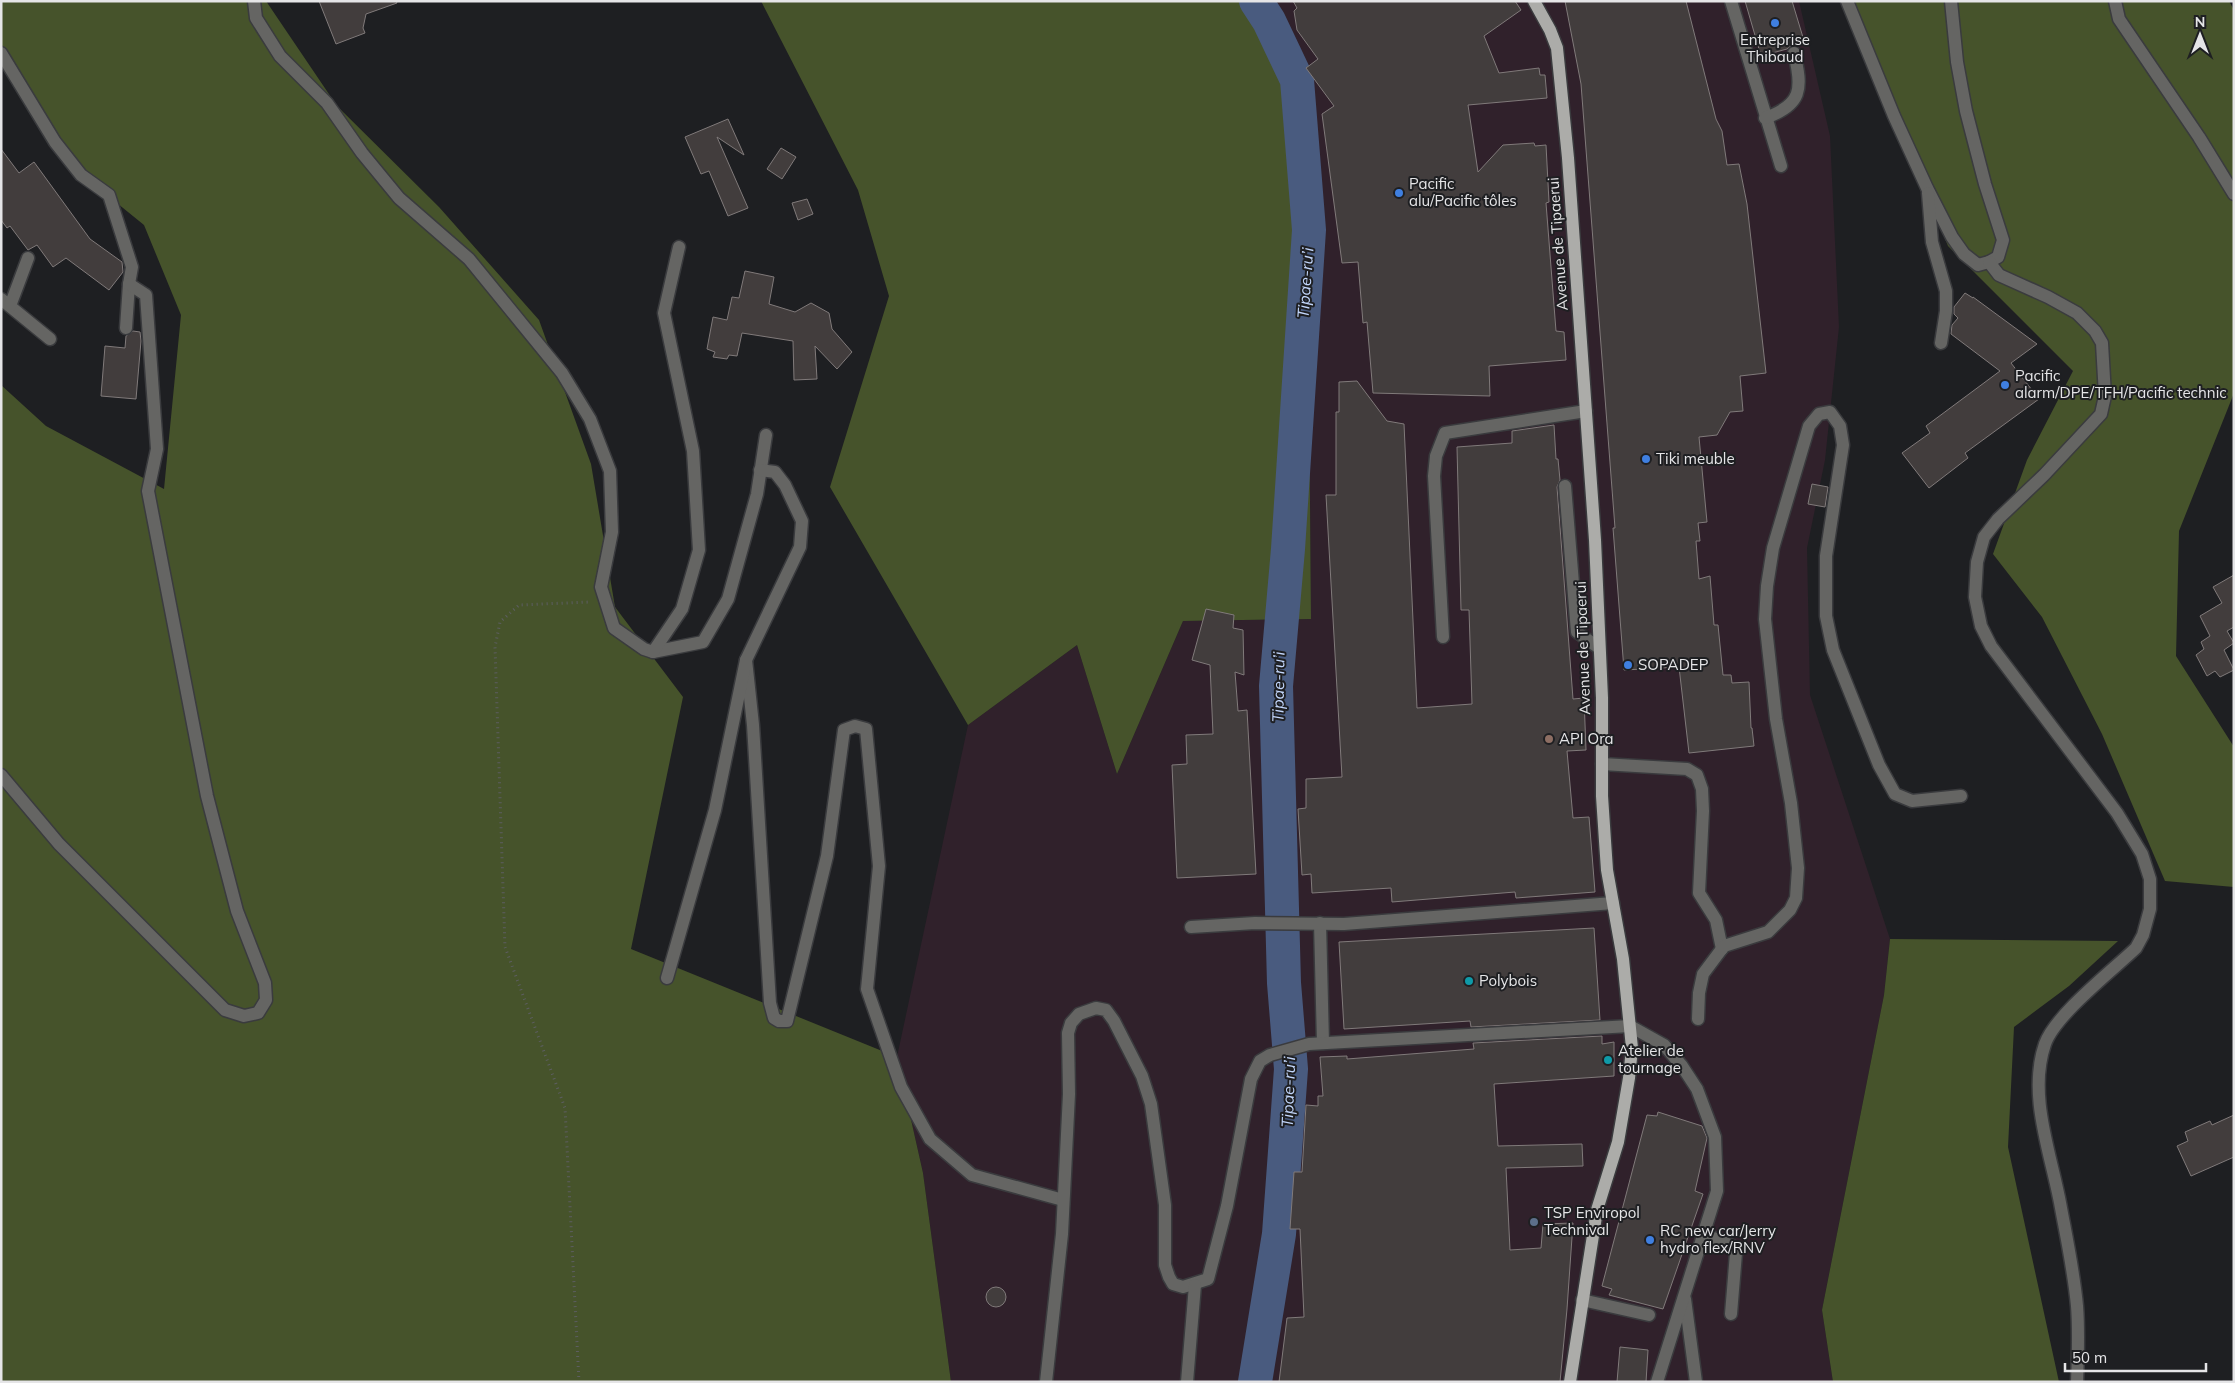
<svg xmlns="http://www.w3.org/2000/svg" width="2235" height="1383" viewBox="0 0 2235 1383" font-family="Mulish,sans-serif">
	<rect width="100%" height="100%" fill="#1e1f22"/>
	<!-- industrial -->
	<polygon fill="#30212b" points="1252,1 1799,1 1830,136 1839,327 1825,460 1807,548 1810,695 1890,939 1884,995 1822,1310 1833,1382 951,1382 923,1173 897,1057 968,725 1077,645 1117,774 1183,621 1311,619 1309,379 1318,280 1317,213 1296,93"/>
	<!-- forest -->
	<g fill="#46532b">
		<polygon points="1,1 266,1 337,106 439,207 539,320 591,464 615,607 683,697 631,949 897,1057 923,1173 951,1382 1,1382 1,385 46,426 164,489 181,315 144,225 54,152 1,43"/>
		<polygon points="761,1 1252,1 1296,93 1317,213 1318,280 1309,379 1311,619 1183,621 1117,774 1077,645 968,725 830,487 889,296 858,190"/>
		<polygon points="1847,1 2229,1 2234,10 2234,393 2179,531 2176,656 2234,747 2234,887 2165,881 2102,734 2042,617 1993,554 2027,460 2073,371 1948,246"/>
		<polygon points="1890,939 2118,941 2069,986 2014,1027 2008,1147 2059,1382 1833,1382 1822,1310 1884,995"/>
	</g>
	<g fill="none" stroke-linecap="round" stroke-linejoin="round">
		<!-- river -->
		<polyline stroke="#495b7f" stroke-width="34" points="1255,1382 1279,1234 1291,1069 1284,983 1276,686 1288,549 1309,230 1297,80 1269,21 1256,1"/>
	</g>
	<!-- building -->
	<g fill="#423d3d" stroke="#807a7a">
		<polygon points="319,1 396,1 397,3 366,14 363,28 365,33 336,44"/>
		<polygon points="1293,1 1515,1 1521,10 1484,36 1499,73 1539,68 1540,75 1545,75 1547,98 1468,105 1478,172 1503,145 1534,143 1535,146 1546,145 1549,202 1546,203 1556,331 1564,332 1566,360 1489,366 1490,396 1373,393 1367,322 1363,323 1358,262 1342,263 1322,114 1334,106 1306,68 1318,59 1297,30 1294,11 1297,8"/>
		<polygon points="1565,1 1686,1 1716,119 1722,131 1727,165 1739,164 1747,204 1766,373 1740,376 1743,411 1730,412 1717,435 1699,437 1707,522 1698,523 1700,541 1696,541 1699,579 1710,576 1714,625 1718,625 1723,675 1731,675 1732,683 1749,682 1751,728 1752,728 1754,746 1689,753 1679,667 1624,670 1613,528 1615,528 1581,84"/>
		<polygon points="1745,1 1792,1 1805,44 1792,45 1787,49 1761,56"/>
		<polygon points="728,119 744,155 717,137 748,208 728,216 709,171 701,174 685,137"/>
		<polygon points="781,148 796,157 782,179 767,169"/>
		<polygon points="1,149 19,173 34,162 90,239 122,262 123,272 109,290 66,258 53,267 37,245 28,250 10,226 7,228 1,220"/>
		<polygon points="807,199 813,214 798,220 792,203"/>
		<polygon points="745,271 774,277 769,304 795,312 811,303 829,313 832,329 852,352 837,369 815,346 817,379 794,380 793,341 742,333 737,356 729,355 727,359 713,357 715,352 707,349 713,317 727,320 732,297 739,298"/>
		<polygon points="1965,293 1973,298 1973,297 2037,344 2011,363 2039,399 1965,453 1968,458 1929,488 1902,453 1930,433 1926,426 2000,371 1951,334 1952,325 1958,318 1954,314 1954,307"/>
		<polygon points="133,331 140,332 141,341 136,399 101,396 105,346 125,348 126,336"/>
		<polygon points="1357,381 1387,421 1404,424 1417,708 1472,704 1469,610 1461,610 1457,447 1512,443 1512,431 1554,425 1556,459 1558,459 1560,480 1557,487 1573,699 1584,698 1586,750 1567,751 1573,818 1589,817 1595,892 1516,898 1515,892 1392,902 1391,888 1312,893 1311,874 1302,875 1298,809 1306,808 1306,779 1342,777 1326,495 1336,495 1336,412 1339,412 1339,382"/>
		<polygon points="1812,484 1828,487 1825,507 1808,504"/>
		<polygon points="2234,575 2234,627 2227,631 2234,643 2224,650 2234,670 2220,677 2215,671 2207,676 2196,655 2204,649 2201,642 2210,636 2200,616 2222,603 2213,587"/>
		<polygon points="1206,609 1234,615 1233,628 1243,630 1244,675 1235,672 1238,711 1247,710 1256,874 1177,878 1172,765 1187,764 1186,735 1213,734 1210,665 1192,660"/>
		<polygon points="1594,928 1600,1020 1471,1027 1470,1021 1344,1029 1339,942"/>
		<polygon points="1602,1036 1602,1044 1614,1042 1614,1076 1494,1084 1498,1146 1582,1144 1583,1166 1506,1168 1510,1250 1541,1248 1543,1224 1573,1223 1567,1309 1560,1382 1279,1382 1287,1318 1304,1317 1300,1229 1290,1229 1294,1172 1302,1172 1306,1105 1318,1106 1318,1096 1323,1096 1320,1057 1347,1056 1347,1059 1474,1049 1473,1043"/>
		<polygon points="1658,1112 1702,1126 1707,1138 1695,1191 1703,1194 1663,1309 1609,1295 1612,1289 1602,1286 1647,1115 1657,1116"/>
		<polygon points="2234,1115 2234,1157 2191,1176 2177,1146 2188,1141 2185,1132 2210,1121 2212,1125"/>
		<circle cx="996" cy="1297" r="10"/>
		<polygon points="1620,1347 1648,1350 1646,1382 1617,1382"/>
	</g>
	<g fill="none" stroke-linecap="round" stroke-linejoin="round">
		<defs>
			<g id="minor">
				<polyline points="254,1 256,18 280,56 327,103 362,153 399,198 469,259 562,373 590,419 610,471 612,532 601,587 614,628 644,649 653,652 703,642 728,599 757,494 766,435"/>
				<polyline points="1731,1 1781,166"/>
				<polyline points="1847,1 1894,116 1927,188 1952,237 1964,254 1978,265 1989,262 1998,257 2003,240 1985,184 1966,111 1957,62 1951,1"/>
				<polyline points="2115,1 2119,19 2199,137 2234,194"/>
				<polyline points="1,53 55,142 81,175 109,195 132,267 129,284 126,328"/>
				<path d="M1765 118C1802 105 1803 89 1794 53"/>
				<polyline points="1928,193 1932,242 1946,291 1946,311 1941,343"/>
				<path d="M1989 262 1999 275 2048 297 2077 313 2095 331 2102 343 2105 396 2101 414 2044 475 1998 519 1984 537 1977 562 1975 597 1981 626 1991 646 2117 813 2142 854 2150 879V909L2143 935 2136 948C2113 970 2055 1015 2045 1044 2027 1096 2052 1156 2061 1208 2067 1240 2074 1273 2077 1306 2079 1331 2078 1356 2077 1382"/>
				<polyline points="1,299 50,339"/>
				<polyline points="10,306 28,258"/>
				<polyline points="1565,486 1577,632 1599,648"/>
				<polyline points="1443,637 1434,476 1436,456 1445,433 1586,411"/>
				<polyline points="653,652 682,609 699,550 693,451 664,313 679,247"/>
				<polyline points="746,660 753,725 770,1003 774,1018 779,1021 787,1021 827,856 844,730 855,726 866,729 879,866 867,989 901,1087 930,1139 972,1175 1063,1200"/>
				<polyline points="1602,764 1687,769 1697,775 1702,789 1703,811 1699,893 1716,920 1722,949"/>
				<polyline points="1,775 59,844 225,1010 244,1016 258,1013 266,1000 265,983 237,911 207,796 148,491 157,449 146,295 129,284"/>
				<polyline points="1320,923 1323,1043"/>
				<polyline points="1191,927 1255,923 1344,924 1613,903"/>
				<polyline points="667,978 715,810 746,660 800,547 802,521 785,485 775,472 760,470"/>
				<polyline points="1698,1019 1699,993 1703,974 1724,946 1768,932 1790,910 1796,898 1798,868 1791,803 1776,719 1765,619 1767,586 1773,548 1809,426 1819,414 1830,412 1840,426 1843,445 1826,556 1826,616 1833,650 1879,765 1895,794 1912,801 1961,796"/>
				<polyline points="1704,1234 1732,1246 1736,1253 1731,1314"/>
				<polyline points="1685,1299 1696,1382"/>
				<polyline points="1582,1300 1649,1315"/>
				<polyline points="1046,1382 1062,1234 1069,1094 1068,1033 1071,1023 1079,1014 1096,1008 1106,1010 1114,1021 1142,1076 1151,1104 1165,1205 1165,1265 1169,1277 1173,1284 1183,1287 1208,1279 1227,1206 1251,1079 1260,1061 1270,1055 1309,1044 1630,1026 1664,1045 1682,1066 1697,1089 1715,1137 1717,1191 1657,1382"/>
				<polyline points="1187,1382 1195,1285"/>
			</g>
			<polyline id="major" points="1534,1 1550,30 1557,48 1568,158 1595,540 1602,698 1602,796 1605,841 1607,870 1623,959 1632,1048 1629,1078 1618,1142 1597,1210 1570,1382"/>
		</defs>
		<!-- minor casing -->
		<use href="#minor" stroke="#3a3b3e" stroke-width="15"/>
		<!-- major casing -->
		<use href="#major" stroke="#3a3b3e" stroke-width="15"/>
		<!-- path -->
		<polyline stroke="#5d5e61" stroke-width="3" stroke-dasharray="1 4" stroke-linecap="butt" points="579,1382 565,1108 505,947 495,647 500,622 519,605 590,602"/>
		<!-- minor -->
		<use href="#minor" stroke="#656563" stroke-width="12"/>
		<!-- major -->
		<use href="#major" stroke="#acaca9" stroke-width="12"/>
	</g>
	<!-- markers -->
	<g fill="#3f7fe0" stroke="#1e1f22" stroke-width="2">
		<circle cx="1775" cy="23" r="5"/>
		<circle cx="1399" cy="193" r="5"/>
		<circle cx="2005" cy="385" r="5"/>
		<circle cx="1646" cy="459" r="5"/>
		<circle cx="1628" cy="665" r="5"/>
		<circle cx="1650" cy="1240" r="5"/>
	</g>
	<circle fill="#8d6e63" stroke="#1e1f22" stroke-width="2" cx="1549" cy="739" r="5"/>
	<g fill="#0f9aa8" stroke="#1e1f22" stroke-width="2">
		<circle cx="1469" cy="981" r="5"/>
		<circle cx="1608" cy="1060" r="5"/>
	</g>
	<circle fill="#5c6f8a" stroke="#1e1f22" stroke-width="2" cx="1534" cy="1222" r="5"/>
	<g text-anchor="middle" stroke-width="4" stroke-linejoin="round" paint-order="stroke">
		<!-- poi labels -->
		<g font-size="15" fill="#e5e5e7" stroke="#1e1f22" text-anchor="start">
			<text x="1775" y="45" text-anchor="middle">Entreprise<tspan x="1775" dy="17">Thibaud</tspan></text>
			<text x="1409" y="189">Pacific<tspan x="1409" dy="17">alu/Pacific tôles</tspan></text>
			<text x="2015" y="381">Pacific<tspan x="2015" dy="17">alarm/DPE/TFH/Pacific technic</tspan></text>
			<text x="1656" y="464">Tiki meuble</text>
			<text x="1638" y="670">SOPADEP</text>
			<text x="1559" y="744">API Ora</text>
			<text x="1479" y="986">Polybois</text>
			<text x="1618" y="1056">Atelier de<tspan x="1618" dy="17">tournage</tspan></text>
			<text x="1544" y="1218">TSP Enviropol<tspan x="1544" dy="17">Technival</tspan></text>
			<text x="1660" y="1236">RC new car/Jerry<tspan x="1660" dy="17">hydro flex/RNV</tspan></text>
		</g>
		<!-- street labels -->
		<g font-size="15" fill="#e5e5e7" stroke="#1e1f22">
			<text transform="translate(1558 244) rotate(-94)" y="5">Avenue de Tipaerui</text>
			<text transform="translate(1583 648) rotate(-92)" y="5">Avenue de Tipaerui</text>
		</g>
		<!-- water labels -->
		<g font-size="16" font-style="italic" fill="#c3d7fc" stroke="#1e1f22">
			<text transform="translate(1305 283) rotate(-86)" y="6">Tipae-ru’i</text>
			<text transform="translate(1278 687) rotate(-89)" y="6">Tipae-ru’i</text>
			<text transform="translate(1288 1092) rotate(-88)" y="6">Tipae-ru’i</text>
		</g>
	</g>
	<!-- border -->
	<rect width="2235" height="1383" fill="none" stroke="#e5e5e7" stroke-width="5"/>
	<!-- north arrow -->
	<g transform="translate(2200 35)" stroke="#1e1f22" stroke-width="4" paint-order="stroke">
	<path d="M0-4L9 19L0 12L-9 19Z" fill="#e5e5e7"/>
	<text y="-8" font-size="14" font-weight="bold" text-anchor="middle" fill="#e5e5e7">N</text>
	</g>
	<!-- scale -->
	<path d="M2065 1363v8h141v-8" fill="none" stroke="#e5e5e7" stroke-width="2.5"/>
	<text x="2072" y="1363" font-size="15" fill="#e5e5e7" stroke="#1e1f22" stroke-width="4" paint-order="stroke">50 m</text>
</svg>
